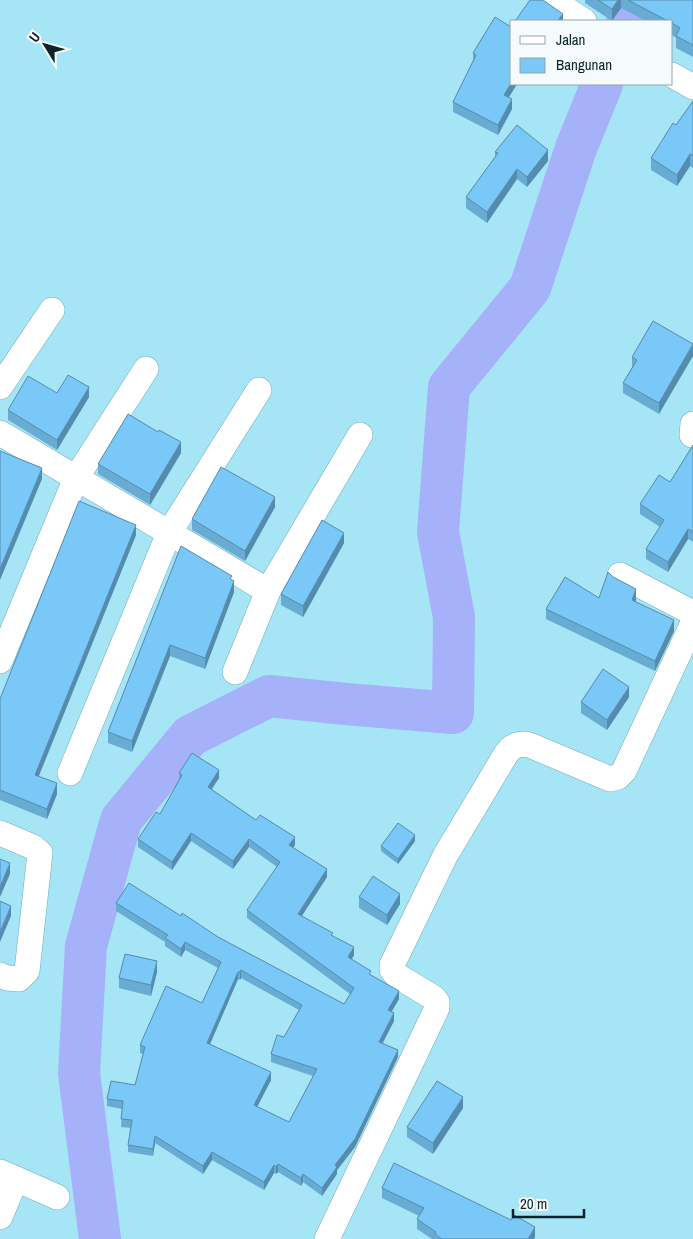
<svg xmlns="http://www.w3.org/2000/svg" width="693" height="1239" viewBox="0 0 693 1239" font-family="'Archivo Narrow',sans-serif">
	<rect width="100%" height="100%" fill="#a6e5f6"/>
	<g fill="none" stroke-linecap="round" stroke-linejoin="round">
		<!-- river -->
		<g stroke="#a5b1f8" stroke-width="42">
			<polyline points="627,21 636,0"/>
			<polyline points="100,1239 79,1073 86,946 121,820 190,736 269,696 346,704 453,713 454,617 438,532 449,387 530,288 576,148 602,84"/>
		</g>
		<defs>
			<g id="minor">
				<polyline points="552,0 584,21"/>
				<polyline points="672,75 693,87"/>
				<polyline points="0,387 52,310"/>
				<polyline points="0,433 268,591"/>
				<polyline points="692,435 693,424"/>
				<polyline points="620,575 693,613"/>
				<polyline points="0,661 76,478 146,369"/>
				<polyline points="235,672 268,591 360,435"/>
				<polyline points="70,773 169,533 259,390"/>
				<polyline points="0,833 33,847 40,853 27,971 19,979 7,978 0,975"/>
				<polyline points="0,1172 57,1197"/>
				<polyline points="0,1217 16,1179"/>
				<polyline points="327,1239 437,1008 437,1002 434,998 396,975 392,970 392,965 445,856 506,754 511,748 517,745 525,744 532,746 610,779 618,777 624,771 693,623"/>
			</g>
		</defs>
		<!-- minor casing -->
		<use href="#minor" stroke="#6eacbc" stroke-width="26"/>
		<!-- minor -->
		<use href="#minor" stroke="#fff" stroke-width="25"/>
	</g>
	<!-- wall -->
	<g fill="#68acd4" fill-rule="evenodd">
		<polygon points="585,0 693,0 693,57 676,48 676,38 672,35 672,21 646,21 621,8 612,21 585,3"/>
		<polygon points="495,17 512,84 517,84 509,97 512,109 498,135 453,112 453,102 473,62 473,53"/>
		<polygon points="693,101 693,168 690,166 677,186 651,170 651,158 676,125"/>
		<polygon points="495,152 548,161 527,187 517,179 487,223 466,208 466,197 495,157"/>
		<polygon points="693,344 659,414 623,393 623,383 632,367 632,357"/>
		<polygon points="57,393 89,397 57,450 8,420 8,410"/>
		<polygon points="693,445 693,542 688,539 668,572 646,559 646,549 660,527 640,514 640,504 670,482"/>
		<polygon points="181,453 150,505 98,474 98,464"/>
		<polygon points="275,507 245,561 192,530 192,519"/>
		<polygon points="136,535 39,776 57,794 47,819 0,800 0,699"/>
		<polygon points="344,543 303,617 281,605 281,594"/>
		<polygon points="181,546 232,580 234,592 205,669 170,656 132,752 108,743 108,732"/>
		<polygon points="599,598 636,600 636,602 674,631 655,671 546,619 546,609"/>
		<polygon points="629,697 607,730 581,713 581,702"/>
		<path d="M179 773 219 778 211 789 256 820 295 845 293 848 327 877 301 916 333 936 354 955 352 959 399 999 391 1012 394 1021 383 1043 398 1057 355 1147 337 1170V1174L322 1196 303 1182 301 1186 278 1172 276 1174 274 1173 264 1190 212 1160 203 1174 155 1143 153 1156 128 1152V1145L131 1128 121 1127 122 1109 107 1106V1099L135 1085 143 1054 140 1053V1045L202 1003 218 968 185 950 181 957 165 946V942L116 911V903L181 916 218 937 344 1004 350 994 247 918V910L277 867 249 847 233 869 191 841 172 870 138 847V839L160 814 179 780ZM241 978 299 1010 284 1037 271 1054V1062L313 1076 289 1122 257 1107 271 1080 210 1044 238 979 240 980Z"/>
		<polygon points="415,841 398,864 381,851 381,846"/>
		<polygon points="359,897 400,904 387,925 359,908"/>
		<polygon points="157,972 151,996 119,988 119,978"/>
		<polygon points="463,1108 433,1154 407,1137 407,1127"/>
		<polygon points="382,1188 535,1237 534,1239 432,1239 417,1229 417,1219 419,1216 382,1198"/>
	</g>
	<!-- shaded-wall -->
	<g fill="#558cad">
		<polygon points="618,0 621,0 621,8 612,21 612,9"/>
		<polygon points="563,14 563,21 557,21"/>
		<polygon points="512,82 512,84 517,84 504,105 504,95"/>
		<polygon points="512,99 512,109 498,135 498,125"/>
		<polygon points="548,150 548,161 527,187 527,177"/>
		<polygon points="690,154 690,166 677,186 677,175"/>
		<polygon points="517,169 517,179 487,223 487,212"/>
		<polygon points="693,345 693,356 659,414 659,403"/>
		<polygon points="89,387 89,397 57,450 57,440"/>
		<polygon points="181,442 181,453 150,505 150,494"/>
		<polygon points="42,468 42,479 0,580 0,569"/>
		<polygon points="275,497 275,507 245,561 245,551"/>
		<polygon points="136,525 136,535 35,785 35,775"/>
		<polygon points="688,529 688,539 668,572 668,562"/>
		<polygon points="344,533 344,543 303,617 303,606"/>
		<polygon points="234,581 234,592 205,669 205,658"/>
		<polygon points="636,589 636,600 632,611 632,600"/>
		<polygon points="674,620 674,631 655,671 655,661"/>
		<polygon points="170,645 170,656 132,752 132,741"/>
		<polygon points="629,687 629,697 607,730 607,720"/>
		<polygon points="219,770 219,778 208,795 208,787"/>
		<polygon points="57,783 57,794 47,819 47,809"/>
		<polygon points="191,833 191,841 172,870 172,862"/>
		<polygon points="415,835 415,841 398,864 398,859"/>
		<polygon points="295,837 295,845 289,853 289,845"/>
		<polygon points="249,839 249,847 233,869 233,861"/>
		<polygon points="10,863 10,874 0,897 0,887"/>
		<polygon points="327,869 327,877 298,922 298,914"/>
		<polygon points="400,894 400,904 387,925 387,915"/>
		<polygon points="11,906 11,916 0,942 0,932"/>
		<polygon points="185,942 185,950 181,957 181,949"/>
		<polygon points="354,947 354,955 348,965 348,957"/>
		<polygon points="157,961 157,972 151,996 151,985"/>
		<polygon points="241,970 241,978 240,980 240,972"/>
		<polygon points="238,972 238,979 207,1051 207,1043"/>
		<polygon points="399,991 399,999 388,1018 388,1010"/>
		<polygon points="394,1013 394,1021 379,1049 379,1042"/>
		<polygon points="398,1050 398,1057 355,1147 337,1170 337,1174 322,1196 322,1188"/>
		<polygon points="271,1072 271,1080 254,1113 254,1105"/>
		<polygon points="463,1097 463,1108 433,1154 433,1143"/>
		<polygon points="155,1136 155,1143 153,1156 153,1149"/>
		<polygon points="212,1152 212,1160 203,1174 203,1166"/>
		<polygon points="278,1164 278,1172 276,1174 276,1167"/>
		<polygon points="274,1165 274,1173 264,1190 264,1182"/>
		<polygon points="303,1174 303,1182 301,1186 301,1178"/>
		<polygon points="535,1227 535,1237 534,1239 528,1239"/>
	</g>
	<!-- building -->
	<g fill="#79c8f7" stroke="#558cad" fill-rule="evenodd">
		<polygon points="530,0 543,0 563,14 557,21 515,21"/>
		<polygon points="598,0 618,0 612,9"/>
		<polygon points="628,0 693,0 693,45 676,36 680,28 672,23 672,21 668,21"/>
		<polygon points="495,17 511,27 512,25 512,82 504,95 512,99 498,125 453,102 476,55 473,53"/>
		<polygon points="693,101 693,156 690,154 677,175 651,158 673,123 676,125"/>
		<polygon points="517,125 548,150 527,177 517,169 487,212 466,197 498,153 495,152"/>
		<polygon points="653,321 693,344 659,403 623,383 637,360 632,357"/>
		<polygon points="68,375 89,387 57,440 8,410 28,376 57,393"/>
		<polygon points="128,414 158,432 159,430 181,442 150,494 98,464"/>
		<polygon points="693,445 693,532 688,529 668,562 646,549 664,520 640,504 659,475 670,482"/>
		<polygon points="0,451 42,468 0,569"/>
		<polygon points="221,467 275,497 245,551 192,519"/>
		<polygon points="79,501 136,525 35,775 57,783 47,809 0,790 0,699"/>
		<polygon points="322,520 344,533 303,606 281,594"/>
		<polygon points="181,546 232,576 230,579 234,581 205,658 170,645 132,741 108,732"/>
		<polygon points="608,572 613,577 636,589 632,600 674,620 655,661 546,609 565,577 599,598"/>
		<polygon points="603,669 629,687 607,720 581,702"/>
		<path d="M192 753 219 770 208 787 256 820 260 815 295 837 289 845 327 869 298 914 333 933 331 935 354 947 348 957 371 971 369 974 399 991 388 1010 394 1013 379 1042 398 1050 355 1139 335 1165 337 1167 322 1188 303 1174 301 1178 278 1164 276 1167 274 1165 264 1182 212 1152 203 1166 155 1136 153 1149 128 1145 132 1120 121 1119 123 1101 107 1099 111 1081 135 1085 145 1047 140 1045 166 986 202 1003 221 962 185 942 181 949 165 938 168 935 116 903 129 883 181 916 182 913 218 937 344 1004 354 988 247 910 280 862 249 839 233 861 191 833 172 862 138 839 156 812 160 814 182 775 179 773ZM241 970 302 1005 284 1037 277 1035 271 1054 317 1069 289 1122 254 1105 271 1072 207 1043 238 972H240Z"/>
		<polygon points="398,823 415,835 398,859 381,846"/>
		<polygon points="0,859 10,863 0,887"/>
		<polygon points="373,876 400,894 387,915 359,897"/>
		<polygon points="0,901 11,906 0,932"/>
		<polygon points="125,954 157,961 151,985 119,978"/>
		<polygon points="437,1081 463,1097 433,1143 407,1127"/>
		<polygon points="394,1163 511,1220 514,1215 535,1227 528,1239 442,1239 435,1234 436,1232 417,1219 424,1208 382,1188"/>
	</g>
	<!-- legend -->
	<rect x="510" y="20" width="162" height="65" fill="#f5fbfd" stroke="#97a5a9"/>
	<rect x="520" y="36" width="25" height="8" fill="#ffffff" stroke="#97a5a9"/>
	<text x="556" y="45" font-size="15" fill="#0a242a">Jalan</text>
	<rect x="520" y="58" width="25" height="15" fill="#79c8f7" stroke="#97a5a9"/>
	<text x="556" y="70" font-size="15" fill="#0a242a">Bangunan</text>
	<!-- north arrow -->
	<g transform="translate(45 45) rotate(307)" stroke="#f5fbfd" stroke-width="4" paint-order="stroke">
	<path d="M0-4L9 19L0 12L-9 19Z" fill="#0a242a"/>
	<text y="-8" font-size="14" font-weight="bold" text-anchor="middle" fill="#0a242a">U</text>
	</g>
	<!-- scale -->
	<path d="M513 1209v8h71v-8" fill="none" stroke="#0a242a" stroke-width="2.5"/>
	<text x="520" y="1209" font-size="15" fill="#0a242a" stroke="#f5fbfd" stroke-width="4" paint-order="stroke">20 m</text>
</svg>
